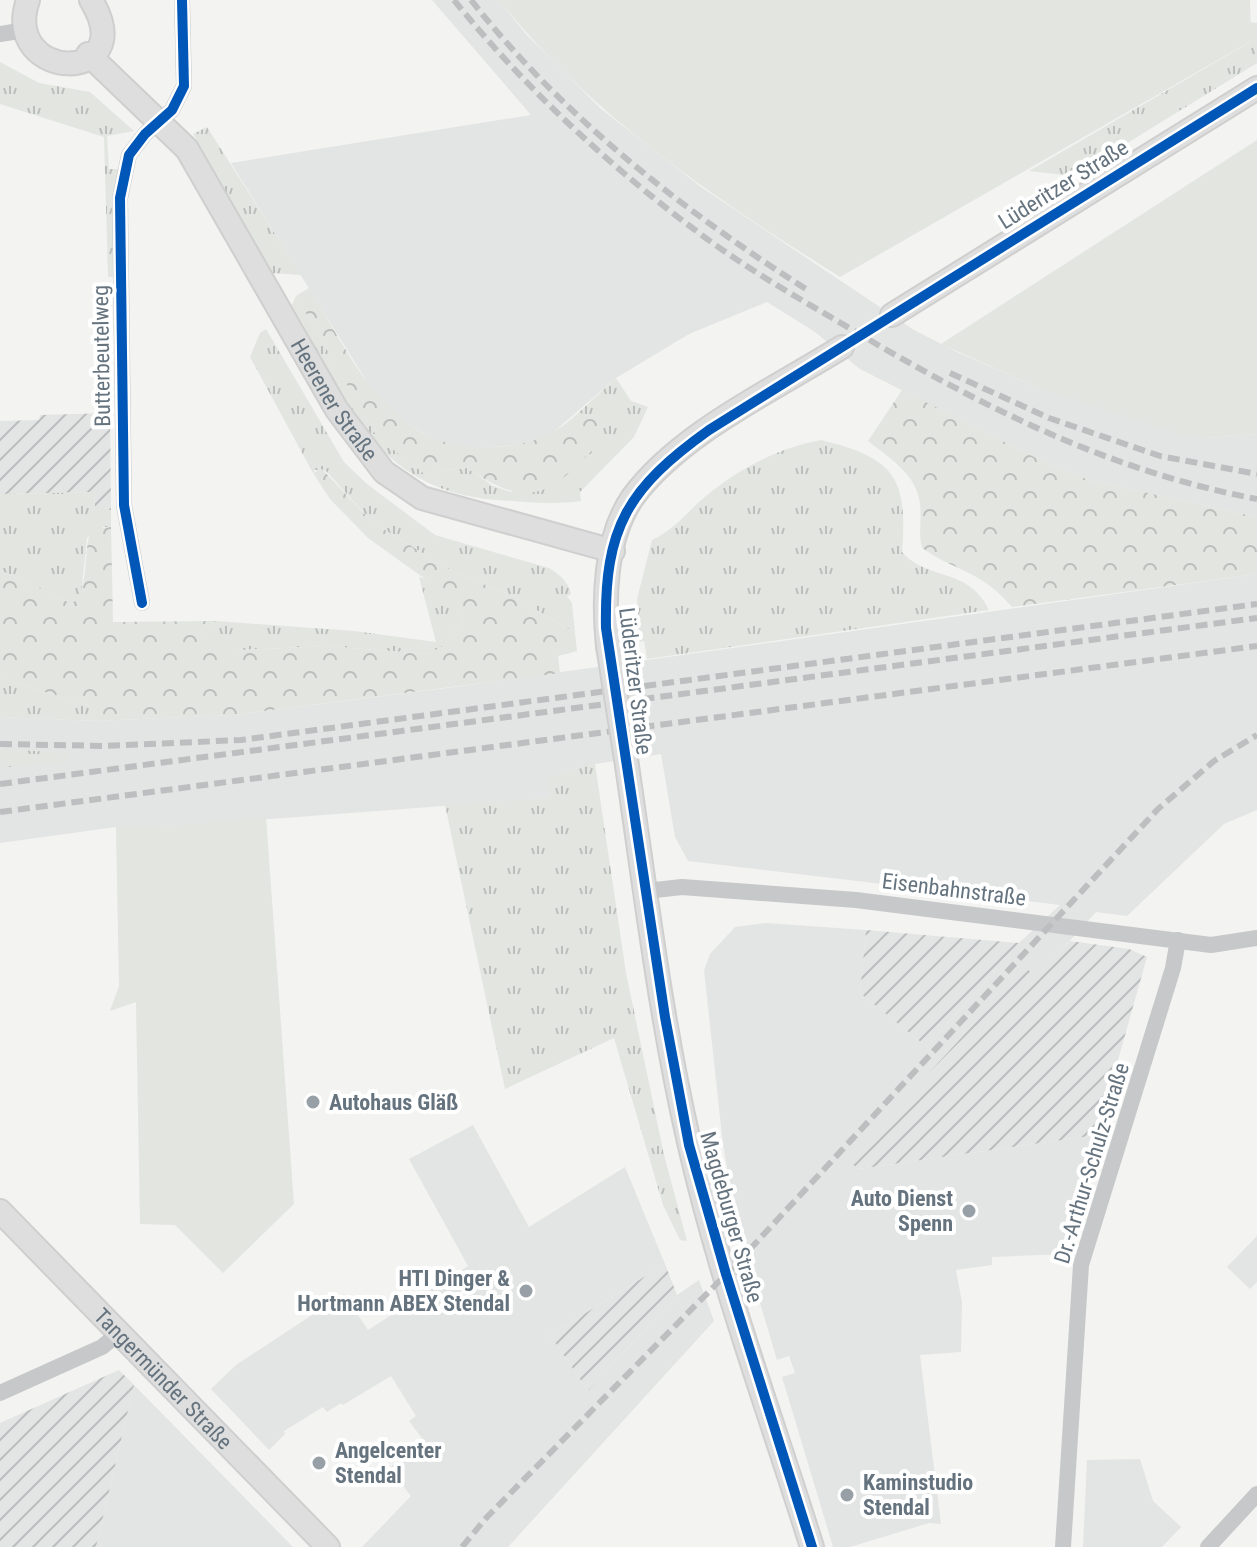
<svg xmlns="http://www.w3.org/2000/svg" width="1257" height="1547" viewBox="0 0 1257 1547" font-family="'Roboto Condensed',sans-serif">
	<defs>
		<pattern id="industrial-furrows" width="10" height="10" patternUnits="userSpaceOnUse" patternTransform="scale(2)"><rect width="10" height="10" fill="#e3e4e4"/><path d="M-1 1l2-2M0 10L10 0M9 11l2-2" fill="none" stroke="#bcbdbe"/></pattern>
		<pattern id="grass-tufts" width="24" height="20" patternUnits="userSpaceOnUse" patternTransform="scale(2)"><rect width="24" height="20" fill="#e2e5e0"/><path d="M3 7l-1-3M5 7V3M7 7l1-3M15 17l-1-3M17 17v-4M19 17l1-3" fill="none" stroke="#bbbebb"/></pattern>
		<pattern id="forest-crowns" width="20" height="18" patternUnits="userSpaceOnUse" patternTransform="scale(2)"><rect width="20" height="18" fill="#e2e5e0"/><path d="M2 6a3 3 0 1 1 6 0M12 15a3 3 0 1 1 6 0" fill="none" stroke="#bbbebb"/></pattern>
	</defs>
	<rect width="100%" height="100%" fill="#f3f3f1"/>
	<!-- built -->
	<g fill="#e3e4e4">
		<polygon points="432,0 499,0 525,33 600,108 701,187 914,330 959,353 1032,385 1209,438 1257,434 1257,517 1089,480 1042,461 860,369 815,332 767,302 689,334 616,378 549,436 528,444 472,449 444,445 404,422 377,398 231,163 531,115"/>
		<polygon points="1257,574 1257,810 1224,824 1127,916 1096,912 1036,978 1026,969 858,1169 1097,1135 1063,1254 992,1257 992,1265 956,1270 962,1302 961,1352 920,1355 941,1524 929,1523 850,1547 833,1547 782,1377 795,1373 789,1356 777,1360 740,1236 723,1145 704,970 710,954 735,927 766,923 866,930 860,993 927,1047 1019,943 1060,905 688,861 675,837 661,754 595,764 549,778 551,798 162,827 116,827 0,843 0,717 96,721 232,715 455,687"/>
		<polygon points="473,1125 529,1227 625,1167 665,1264 550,1335 588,1391 677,1295 699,1280 714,1321 508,1547 362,1547 411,1496 389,1468 424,1441 409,1421 416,1416 391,1376 343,1405 341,1403 327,1412 323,1407 284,1431 285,1434 269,1450 211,1389 236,1365 344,1294 368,1330 468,1266 409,1159"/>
		<polygon points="1257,1236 1257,1282 1250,1289 1227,1267"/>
		<polygon points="134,1385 293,1547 96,1547"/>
		<polygon points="1140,1459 1153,1501 1181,1527 1162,1547 1083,1547 1087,1460"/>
	</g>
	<!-- industrial -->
	<g fill="url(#industrial-furrows)">
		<polygon points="110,413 111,510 95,511 94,492 0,494 0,421 39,420 40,415"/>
		<polygon points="866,930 1019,943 927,1047 860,993"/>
		<polygon points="1070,941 1129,949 1147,957 1097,1135 858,1169 848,1160 1026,968 1036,977"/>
		<polygon points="665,1264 677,1295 588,1391 550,1335"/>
		<polygon points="119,1370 134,1385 96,1547 0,1547 0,1423"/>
	</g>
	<!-- grass -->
	<g fill="url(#grass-tufts)">
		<polygon points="1249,22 1257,23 1257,63 1074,176 1029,171 1250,42"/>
		<polygon points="0,62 39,83 90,92 134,131 107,136 109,169 119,169 113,277 108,277 104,137 0,104"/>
		<polygon points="207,127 301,275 272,273 193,134"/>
		<path d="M296 296 377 436 431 479 438 471 467 468 493 486 511 492 595 416 578 413 616 378 631 401 648 407 634 437 580 492 581 501C553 505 525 502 496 500 372 489 348 400 292 305Z"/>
		<path d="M266 329 344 462 367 484 435 535 549 568C560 575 568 581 571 594L567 596 572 603 575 633 511 595 455 573 372 522 326 471 315 470 313 473 250 357 260 333Z"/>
		<path d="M821 440C895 458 908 478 902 552 927 581 969 567 989 610L647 659 644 641 640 642 637 599 652 540C672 531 684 516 700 501 734 471 777 448 821 440Z"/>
		<polygon points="94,492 95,510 111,510 111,527 103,527 87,538 81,594 72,604 0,570 0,494"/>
		<polygon points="419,577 432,581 460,604 463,621 443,646 429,654 325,646 243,650 206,645 200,631 216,621 354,631 436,642"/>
		<polygon points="0,673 6,680 88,705 96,721 0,717"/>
		<polygon points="0,749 69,753 69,761 0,768"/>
		<polygon points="595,764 626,973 664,1155 687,1241 680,1240 663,1205 614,1038 505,1089 445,805 550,798 548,778"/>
	</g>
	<!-- forest -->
	<g fill="url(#forest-crowns)">
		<path d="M309 288C357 365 390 454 496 447 530 445 554 436 578 413L595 416 602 422V440C553 491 534 514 467 468L438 471 431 479 377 437 296 296Z"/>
		<path d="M902 390 1042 461 1089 480 1257 517V574L1012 607C979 569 958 573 922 548 918 532 922 519 920 504 917 474 889 458 868 441Z"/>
		<path d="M322 469 372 522 455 573 511 595 575 633 577 651 558 656 560 673 232 715 96 721 88 705 6 680 0 673V570L72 604C92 584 81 553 92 529L111 527 113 622 216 621 200 631 206 644 243 650 325 646 429 654 443 646 463 621 460 604 368 538 330 499 313 473Z"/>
	</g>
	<!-- garden -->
	<g fill="#e2e5e0">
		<path d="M499 0H1250L1251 41 840 277C715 199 591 116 499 0Z"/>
		<polygon points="1257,140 1257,434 1208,438 1184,435 1032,385 941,344"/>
		<polygon points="266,817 294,1204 223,1273 175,1225 140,1224 136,1002 110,1011 119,986 116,827 162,827"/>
	</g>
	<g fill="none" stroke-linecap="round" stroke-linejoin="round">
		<defs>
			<g id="secondary">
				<path d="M28 0C0 83 143 86 91 0"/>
				<path id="s1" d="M88 54 187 149 337 410 384 472 422 498 613 551"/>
				<polyline points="892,315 1257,88"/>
				<path d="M608 646C603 599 605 537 633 497 680 433 775 389 842 347"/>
				<path d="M626 759C645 887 660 1016 689 1142 720 1279 770 1413 812 1547"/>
				<path id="s2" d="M0 1211 328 1547"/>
			</g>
		</defs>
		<!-- secondary casing -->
		<use href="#secondary" stroke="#cfcfcf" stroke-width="26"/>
		<!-- minor -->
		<g stroke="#c7c8c9" stroke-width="16">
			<polyline points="0,34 19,31"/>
			<polyline points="142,603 124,505 120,198 129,155 145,134 172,110 184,86 182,0"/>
			<polyline points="646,891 682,887 856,900 1211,945 1257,938"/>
			<polyline points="0,1393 102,1347 119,1333"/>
			<polyline points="1063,1547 1081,1265 1173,968 1178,940"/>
			<polyline points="1208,1547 1257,1494"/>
		</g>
		<!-- secondary -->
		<use href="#secondary" stroke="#dddedd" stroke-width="22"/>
		<!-- rail -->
		<g stroke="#bdbebf" stroke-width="6" stroke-dasharray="12 6" stroke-linecap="butt">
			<path d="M454 0C524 87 609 166 699 233 755 275 818 309 878 345 999 415 1119 473 1257 499"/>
			<path d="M471 0C563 117 683 211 809 291"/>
			<polyline points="950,373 1049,418 1160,456 1257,474"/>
			<polyline points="0,744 105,746 241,740 1257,604"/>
			<polyline points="0,784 1257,618"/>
			<polyline points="0,812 1257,646"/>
			<polyline points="462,1547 487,1517 740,1260 1158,809 1214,761 1257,735"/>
		</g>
		<defs>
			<polyline id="secondary-bridge" points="608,646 626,759"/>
		</defs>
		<!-- secondary-bridge casing -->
		<use href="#secondary-bridge" stroke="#cfcfcf" stroke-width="26" stroke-linecap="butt"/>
		<!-- secondary-bridge -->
		<use href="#secondary-bridge" stroke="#dddedd" stroke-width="22"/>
		<defs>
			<g id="cycleway">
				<polyline points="142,603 124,505 120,198 129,155 145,134 172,110 184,86 182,0"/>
				<path d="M812 1547 726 1274 689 1145 665 1017 606 628C604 527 628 488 709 430L1257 88"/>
			</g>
		</defs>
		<!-- cycleway casing -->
		<use href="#cycleway" stroke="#fff" stroke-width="15"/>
		<!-- cycleway -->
		<use href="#cycleway" stroke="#0057b8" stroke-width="10"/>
	</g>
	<!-- markers -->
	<g fill="#97a0a7" stroke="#fff" stroke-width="3">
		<circle cx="313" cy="1102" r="8"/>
		<circle cx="969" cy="1211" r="8"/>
		<circle cx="526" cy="1291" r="8"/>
		<circle cx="319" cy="1463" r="8"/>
		<circle cx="847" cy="1495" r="8"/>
	</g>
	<g text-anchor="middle" stroke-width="8" stroke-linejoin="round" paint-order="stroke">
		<!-- street labels -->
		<g font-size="22" fill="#65737f" stroke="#fff">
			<text transform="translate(1063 184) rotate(-32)" y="8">Lüderitzer Straße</text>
			<text transform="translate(101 356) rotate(-91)" y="8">Butterbeutelweg</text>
			<text dy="8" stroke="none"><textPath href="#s1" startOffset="428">Heerener Straße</textPath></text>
			<text transform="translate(636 681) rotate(83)" y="8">Lüderitzer Straße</text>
			<text transform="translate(954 889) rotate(7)" y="8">Eisenbahnstraße</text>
			<text transform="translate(1091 1163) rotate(-73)" y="8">Dr.-Arthur-Schulz-Straße</text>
			<text transform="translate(732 1217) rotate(74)" y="8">Magdeburger Straße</text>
			<text dy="8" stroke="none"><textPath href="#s2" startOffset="234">Tangermünder Straße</textPath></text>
		</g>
		<!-- poi labels -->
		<g font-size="22" font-weight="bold" fill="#65737f" stroke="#fff" text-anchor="start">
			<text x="329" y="1110">Autohaus Gläß</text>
			<text x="953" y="1206" text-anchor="end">Auto Dienst<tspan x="953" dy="25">Spenn</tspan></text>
			<text x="510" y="1286" text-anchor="end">HTI Dinger &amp;<tspan x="510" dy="25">Hortmann ABEX Stendal</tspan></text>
			<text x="335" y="1458">Angelcenter<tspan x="335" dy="25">Stendal</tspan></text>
			<text x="863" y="1490">Kaminstudio<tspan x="863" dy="25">Stendal</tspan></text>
		</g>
	</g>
</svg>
